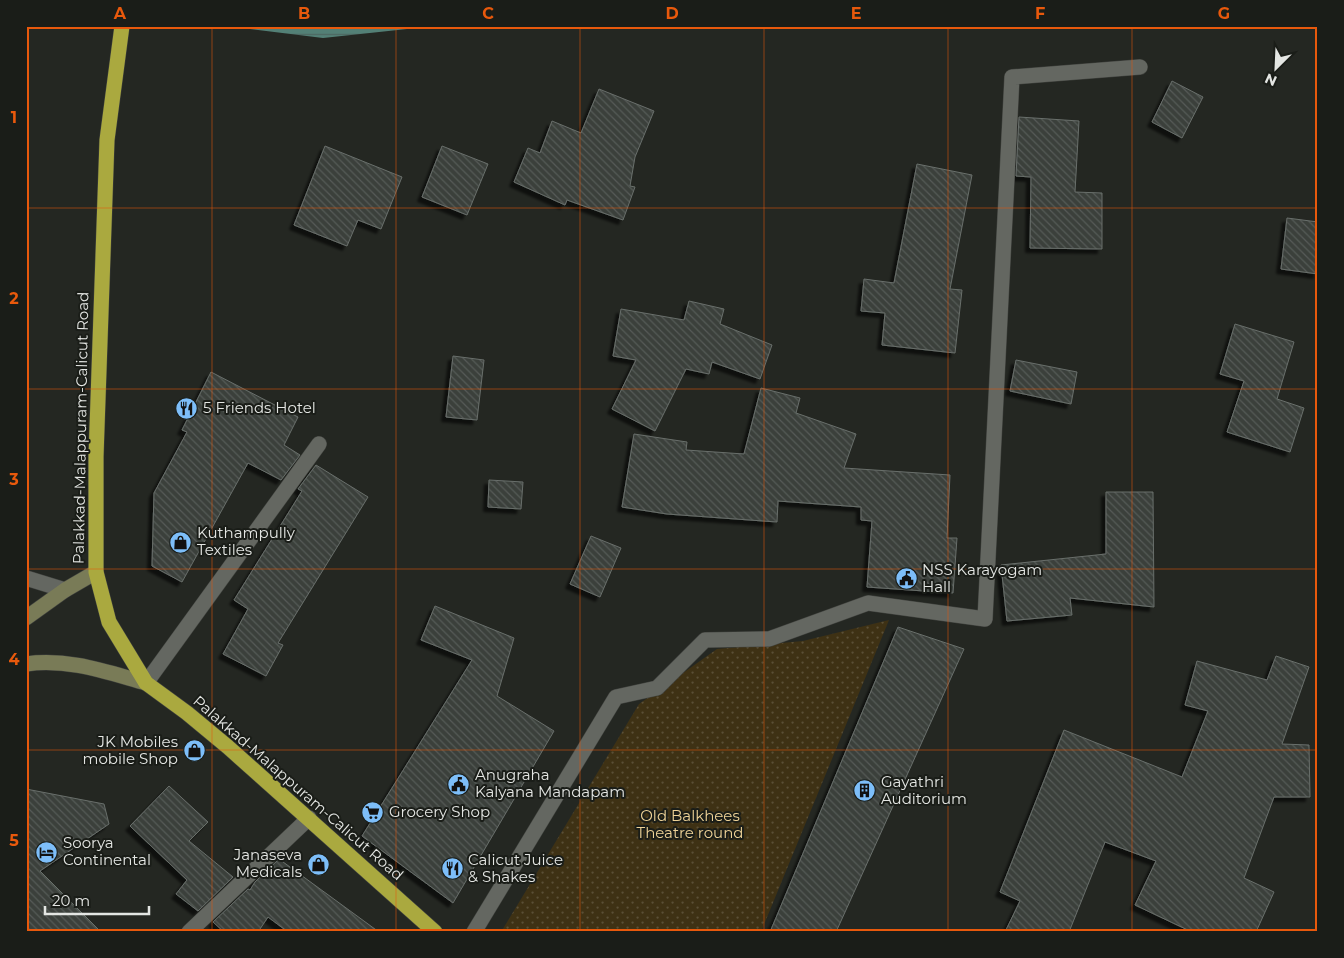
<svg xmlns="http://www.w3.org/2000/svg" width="1344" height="958" viewBox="0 0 1344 958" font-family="Montserrat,sans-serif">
	<defs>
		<pattern id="park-dots" width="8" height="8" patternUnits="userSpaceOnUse" patternTransform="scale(1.25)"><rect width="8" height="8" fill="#3e3114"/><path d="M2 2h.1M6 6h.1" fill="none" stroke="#5a4f36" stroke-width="1.8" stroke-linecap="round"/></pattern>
		<pattern id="water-rules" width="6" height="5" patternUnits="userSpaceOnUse" patternTransform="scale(1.25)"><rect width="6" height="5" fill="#538076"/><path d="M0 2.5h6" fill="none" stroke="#4d6862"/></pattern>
		<pattern id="building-back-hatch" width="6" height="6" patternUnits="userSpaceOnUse" patternTransform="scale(1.25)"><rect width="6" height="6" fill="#3a3f3b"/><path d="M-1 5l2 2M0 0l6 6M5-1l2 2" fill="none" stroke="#565b57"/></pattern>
		<filter id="shadow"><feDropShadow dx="-4.5" dy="4.5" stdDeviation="1" flood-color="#0009"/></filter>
	</defs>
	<rect width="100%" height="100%" fill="#242722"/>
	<!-- park -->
	<polygon fill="url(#park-dots)" points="889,620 761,932 501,932 639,704 717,649 803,641"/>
	<!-- water -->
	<polygon fill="url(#water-rules)" points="226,26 435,26 323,38"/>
	<!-- building -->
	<g fill="url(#building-back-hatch)" stroke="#696f6b" filter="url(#shadow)">
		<polygon points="1172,81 1203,97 1182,138 1152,122"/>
		<polygon points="599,89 654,111 635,157 630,186 635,187 623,220 567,200 565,205 514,182 528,148 540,153 552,121 581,133"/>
		<polygon points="1019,117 1079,121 1075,192 1102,193 1102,249 1030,248 1031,177 1016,176"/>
		<polygon points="325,146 402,177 381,229 358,220 347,246 294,225"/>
		<polygon points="442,146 488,164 467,215 422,197"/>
		<polygon points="917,164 972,175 950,289 962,290 955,353 882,345 885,313 861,311 864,279 894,283"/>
		<polygon points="1287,218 1318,222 1318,274 1281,269"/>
		<polygon points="689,301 724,309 720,324 772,345 760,379 712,362 709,374 686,369 655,431 612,409 636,360 613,356 621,309 684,320"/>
		<polygon points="1235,324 1294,342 1277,399 1304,408 1290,452 1227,432 1244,381 1220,374"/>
		<polygon points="453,356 484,360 477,420 446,417"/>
		<polygon points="1016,360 1077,372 1071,404 1010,391"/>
		<polygon points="211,372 298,417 284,445 300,455 281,480 248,463 182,582 152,566 154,493 187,432 182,430"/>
		<polygon points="761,388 800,398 796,413 856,434 844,468 950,475 947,538 957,538 953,593 867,587 872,521 861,520 861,507 778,501 777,522 667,514 622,507 634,434 687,442 686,450 744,454"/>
		<polygon points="316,465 368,497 278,643 283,645 266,676 223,654 248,609 234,600 302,491 298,489"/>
		<polygon points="489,480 523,482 521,509 488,507"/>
		<polygon points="1106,492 1153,492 1154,607 1070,598 1072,615 1007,621 1001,565 1106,554"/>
		<polygon points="591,536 621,548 600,597 570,584"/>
		<polygon points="435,606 514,638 497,696 554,731 453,903 362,836 472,660 421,640"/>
		<polygon points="898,627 964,649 836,932 770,932"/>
		<polygon points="1276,656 1309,667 1282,744 1309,745 1310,797 1274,797 1244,878 1274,892 1256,932 1192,932 1135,905 1156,861 1105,842 1069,932 1005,932 1020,901 1000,892 1064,730 1182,777 1208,711 1185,705 1197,661 1267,680"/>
		<polygon points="169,786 208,822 189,841 233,877 198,911 176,894 187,880 130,826"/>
		<polygon points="26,789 104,804 109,824 40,871 101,932 26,932"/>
		<polygon points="279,859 379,932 288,932 268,917 258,932 224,932 213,922 248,889 250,890 255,882"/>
	</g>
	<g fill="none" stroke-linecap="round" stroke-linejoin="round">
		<defs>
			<g id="street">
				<polyline points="26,578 65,590"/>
				<polyline points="146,683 319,444"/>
				<polyline points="189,932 309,818"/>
				<polyline points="474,932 616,697 657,688 705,640 769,639 868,603 985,619 1012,77 1140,67"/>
			</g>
			<g id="secondary">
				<polyline points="26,618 65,590 96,572"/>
				<path d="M26 664C68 658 106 672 146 683"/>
			</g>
			<polyline id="highway" points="122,26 107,140 96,457 96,572 109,622 146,683 187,713 228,747 435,932"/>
		</defs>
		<!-- street casing -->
		<use href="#street" stroke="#41433f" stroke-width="16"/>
		<!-- secondary casing -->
		<use href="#secondary" stroke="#41433f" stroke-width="16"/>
		<!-- highway casing -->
		<use href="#highway" stroke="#41433f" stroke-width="16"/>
		<!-- street -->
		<use href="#street" stroke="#646761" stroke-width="15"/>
		<!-- secondary -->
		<use href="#secondary" stroke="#797b57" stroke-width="15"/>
		<!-- highway -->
		<use href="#highway" stroke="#aaa93f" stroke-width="15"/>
	</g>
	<!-- grid -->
	<path fill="none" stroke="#e8590c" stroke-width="1" stroke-opacity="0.55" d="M212 26V932M396 26V932M580 26V932M764 26V932M948 26V932M1132 26V932M26 208H1318M26 389H1318M26 569H1318M26 750H1318"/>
	<!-- icons -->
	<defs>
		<symbol id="restaurant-disc" viewBox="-11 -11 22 22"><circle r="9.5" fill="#7dbef9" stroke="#1a1d18"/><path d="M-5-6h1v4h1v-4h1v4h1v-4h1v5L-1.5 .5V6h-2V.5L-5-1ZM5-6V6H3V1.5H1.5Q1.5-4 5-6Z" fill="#111"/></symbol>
		<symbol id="shop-disc" viewBox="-11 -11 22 22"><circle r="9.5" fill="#7dbef9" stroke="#1a1d18"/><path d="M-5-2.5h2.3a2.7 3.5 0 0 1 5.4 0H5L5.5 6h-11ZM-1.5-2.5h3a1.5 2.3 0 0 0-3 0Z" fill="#111"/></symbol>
		<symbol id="civic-disc" viewBox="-11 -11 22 22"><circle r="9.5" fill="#7dbef9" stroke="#1a1d18"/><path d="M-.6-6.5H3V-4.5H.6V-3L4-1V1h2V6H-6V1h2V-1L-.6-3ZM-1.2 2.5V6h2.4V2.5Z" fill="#111"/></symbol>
		<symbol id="building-disc" viewBox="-11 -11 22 22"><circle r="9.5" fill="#7dbef9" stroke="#1a1d18"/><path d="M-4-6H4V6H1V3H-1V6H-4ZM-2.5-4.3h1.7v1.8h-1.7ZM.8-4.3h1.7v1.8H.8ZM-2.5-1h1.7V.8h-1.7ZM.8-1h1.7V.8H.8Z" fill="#111"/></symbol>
		<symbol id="supermarket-disc" viewBox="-11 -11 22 22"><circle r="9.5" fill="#7dbef9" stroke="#1a1d18"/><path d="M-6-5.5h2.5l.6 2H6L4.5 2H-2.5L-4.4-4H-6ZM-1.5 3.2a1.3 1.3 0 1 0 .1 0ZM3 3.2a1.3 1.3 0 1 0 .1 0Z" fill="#111"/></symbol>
		<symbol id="hotel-disc" viewBox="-11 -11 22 22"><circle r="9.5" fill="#7dbef9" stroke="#1a1d18"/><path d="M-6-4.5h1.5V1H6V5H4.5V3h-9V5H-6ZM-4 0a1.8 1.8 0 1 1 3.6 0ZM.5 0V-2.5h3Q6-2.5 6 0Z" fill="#111"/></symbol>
	</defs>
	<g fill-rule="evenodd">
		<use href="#restaurant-disc" x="174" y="396" width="25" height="25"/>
		<use href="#shop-disc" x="168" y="530" width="25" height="25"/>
		<use href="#civic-disc" x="894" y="566" width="25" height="25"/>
		<use href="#shop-disc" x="182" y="738" width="25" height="25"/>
		<use href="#civic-disc" x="446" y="772" width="25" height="25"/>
		<use href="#building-disc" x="852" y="778" width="25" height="25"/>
		<use href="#supermarket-disc" x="360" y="800" width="25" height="25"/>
		<use href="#hotel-disc" x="34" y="840" width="25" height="25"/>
		<use href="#shop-disc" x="306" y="852" width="25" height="25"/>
		<use href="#restaurant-disc" x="440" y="856" width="25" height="25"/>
	</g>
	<g text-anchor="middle" stroke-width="4" stroke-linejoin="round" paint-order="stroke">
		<!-- poi labels -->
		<g font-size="15" fill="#e4e6e3" stroke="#1a1d18" text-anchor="start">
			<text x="203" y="413">5 Friends Hotel</text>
			<text x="197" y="538">Kuthampully<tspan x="197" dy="17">Textiles</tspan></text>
			<text x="922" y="575">NSS Karayogam<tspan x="922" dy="17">Hall</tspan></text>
			<text x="178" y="747" text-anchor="end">JK Mobiles<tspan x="178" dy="17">mobile Shop</tspan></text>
			<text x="475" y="780">Anugraha<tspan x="475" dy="17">Kalyana Mandapam</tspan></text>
			<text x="881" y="787">Gayathri<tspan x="881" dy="17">Auditorium</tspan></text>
			<text x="389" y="817">Grocery Shop</text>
			<text x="63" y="848">Soorya<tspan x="63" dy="17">Continental</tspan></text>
			<text x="302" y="860" text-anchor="end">Janaseva<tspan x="302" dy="17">Medicals</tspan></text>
			<text x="468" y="865">Calicut Juice<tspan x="468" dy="17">&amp; Shakes</tspan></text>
		</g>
		<!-- street labels -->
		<g font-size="15" fill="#e4e6e3" stroke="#1a1d18">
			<text transform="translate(81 428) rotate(-89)" y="5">Palakkad-Malappuram-Calicut Road</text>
			<text transform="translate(298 788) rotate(41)" y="5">Palakkad-Malappuram-Calicut Road</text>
		</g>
		<!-- park labels -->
		<g font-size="15" fill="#eed296" stroke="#1a1d18">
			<text x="690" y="821">Old Balkhees<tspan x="690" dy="17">Theatre round</tspan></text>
		</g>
	</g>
	<!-- border -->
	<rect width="1344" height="958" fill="none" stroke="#1a1d18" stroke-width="55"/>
	<!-- north arrow -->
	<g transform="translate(1276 68) rotate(204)" stroke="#1a1d18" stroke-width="4" paint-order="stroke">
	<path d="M0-4L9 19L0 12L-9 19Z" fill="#e4e6e3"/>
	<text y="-8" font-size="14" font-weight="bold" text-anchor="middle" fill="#e4e6e3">N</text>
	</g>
	<!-- scale -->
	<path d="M45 906v8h104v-8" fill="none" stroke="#e4e6e3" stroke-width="2.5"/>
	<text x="52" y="906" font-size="15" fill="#e4e6e3" stroke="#1a1d18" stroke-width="4" paint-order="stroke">20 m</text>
	<rect x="28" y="28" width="1288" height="902" fill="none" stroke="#e8590c" stroke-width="2"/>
	<g font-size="16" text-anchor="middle" font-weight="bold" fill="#e8590c">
		<text x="120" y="19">A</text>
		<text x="304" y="19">B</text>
		<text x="488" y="19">C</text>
		<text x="672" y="19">D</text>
		<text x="856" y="19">E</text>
		<text x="1040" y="19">F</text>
		<text x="1224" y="19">G</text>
		<text x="14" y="123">1</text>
		<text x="14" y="304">2</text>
		<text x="14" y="485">3</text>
		<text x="14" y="665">4</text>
		<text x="14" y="846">5</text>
	</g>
</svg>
